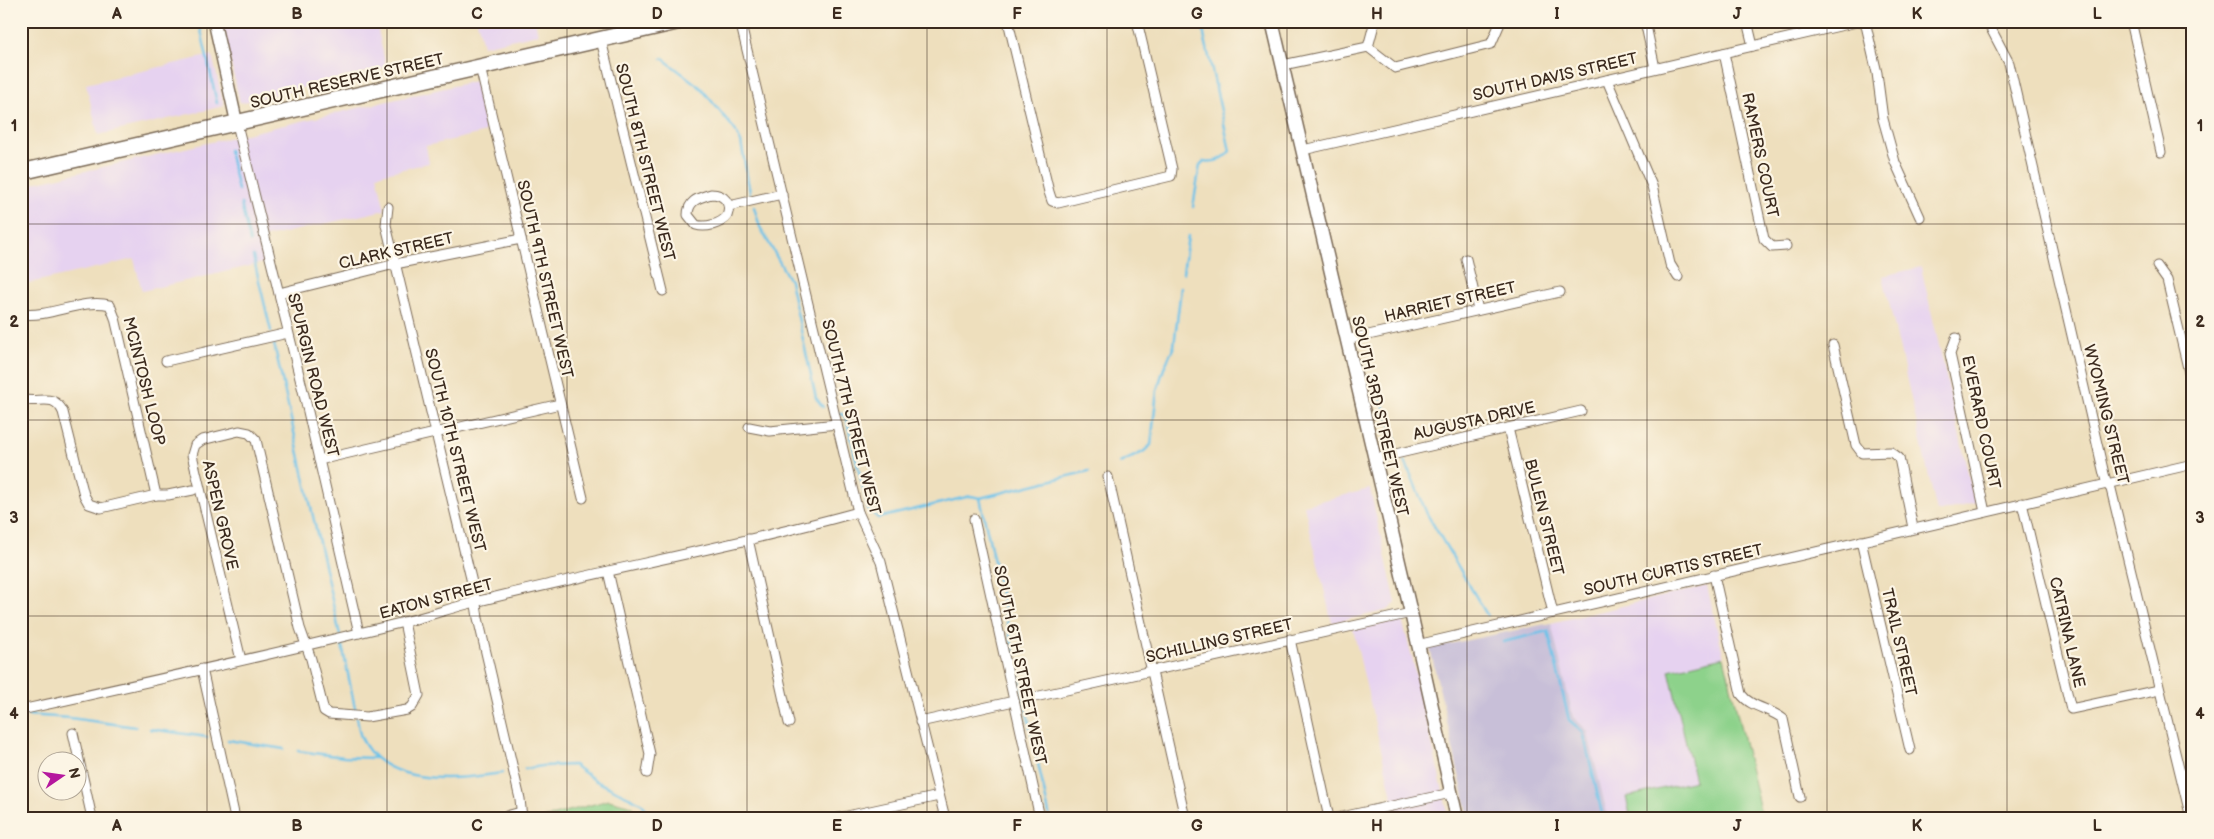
<svg xmlns="http://www.w3.org/2000/svg" width="2214" height="839" viewBox="0 0 2214 839" font-family="'Balsamiq Sans',sans-serif">
	<rect width="100%" height="100%" fill="#fcf5e5"/>
	<filter id="ink" filterUnits="userSpaceOnUse"><feTurbulence type="fractalNoise" baseFrequency=".02" numOctaves="2"/><feDisplacementMap in="SourceGraphic" scale="10" xChannelSelector="R" yChannelSelector="G"/><feConvolveMatrix kernelMatrix="1 2 1 2 8 2 1 2 1" color-interpolation-filters="sRGB"/></filter>
	<filter id="wash" filterUnits="userSpaceOnUse"><feTurbulence type="fractalNoise" baseFrequency=".0096" numOctaves="4" result="noise"/><feDisplacementMap in="SourceGraphic" scale="20" xChannelSelector="R" yChannelSelector="G"/><feGaussianBlur stdDeviation="1.12" result="paint"/><feColorMatrix in="noise" values="0 0 0 0 0 0 0 0 0 0 0 0 0 0 0 0 0 1.4 0 .05"/><feComposite in="paint" operator="in"/></filter>
	<g filter="url(#wash)">
		<rect width="100%" height="100%" fill="#eedfbd"/>
		<!-- built -->
		<g fill="#e6d2f0">
			<polygon points="221,21 376,21 386,67 240,103"/>
			<polygon points="477,21 535,21 538,34 483,46"/>
			<polygon points="212,55 224,106 98,135 86,84"/>
			<polygon points="475,81 486,132 426,146 429,163 377,175 385,210 262,238 267,262 142,291 134,259 21,285 21,186"/>
			<polygon points="1921,267 1975,503 1937,512 1883,276"/>
			<polygon points="1370,489 1396,603 1388,610 1332,623 1304,505"/>
			<polygon points="1707,586 1762,818 1608,818 1587,730 1573,717 1551,623"/>
			<polygon points="1402,620 1412,657 1449,818 1397,818 1353,629"/>
		</g>
		<!-- industrial -->
		<polygon fill="#c8bfd8" points="1551,623 1573,717 1587,730 1608,818 1469,818 1430,648"/>
		<!-- green -->
		<g fill="#8dd28b" stroke="#647e54">
			<polygon points="1724,657 1762,818 1631,818 1626,797 1695,781 1669,670"/>
			<polygon points="609,800 632,806 643,818 543,818"/>
		</g>
		<g fill="none" stroke-linecap="round" stroke-linejoin="round">
			<!-- stream -->
			<g stroke="#6cc2e9" stroke-width="2.5">
				<polyline points="199,21 217,103"/>
				<polyline points="662,58 701,88 735,130 741,142 750,193"/>
				<polyline points="229,150 238,190"/>
				<polyline points="241,204 250,242"/>
				<polyline points="754,207 760,227 790,281 816,398 823,407"/>
				<path d="M1193 207 1200 165 1204 161C1215 163 1223 160 1230 151L1201 21"/>
				<polyline points="253,256 271,331"/>
				<polyline points="1183,273 1188,236"/>
				<polyline points="274,344 340,635"/>
				<polyline points="1380,396 1396,440"/>
				<polyline points="839,413 844,415 847,421 868,509 878,518 971,496 980,498 1050,818"/>
				<polyline points="1405,461 1427,514 1487,615"/>
				<polyline points="1120,463 1143,452 1151,445 1157,390 1164,368 1174,346 1181,288"/>
				<polyline points="980,498 1089,471"/>
				<polyline points="341,640 356,713"/>
				<polyline points="1503,642 1548,631 1569,720 1583,732 1603,818"/>
				<polyline points="27,715 70,718 136,727"/>
				<path d="M357 718C358 724 359 732 361 737 383 788 457 780 502 773"/>
				<polyline points="150,729 207,737"/>
				<polyline points="228,740 284,749"/>
				<polyline points="298,751 344,757 375,758"/>
				<polyline points="525,769 542,766 574,765 596,781 641,803 654,818"/>
			</g>
		</g>
	</g>
	<g filter="url(#ink)">
		<g fill="none" stroke-linecap="round" stroke-linejoin="round">
			<defs>
				<g id="minor">
					<polyline points="740,21 858,512 881,562 945,818"/>
					<polyline points="1008,21 1049,192 1052,201 1058,203 1171,176 1172,169 1137,21"/>
					<polyline points="1375,21 1368,47 1395,68 1491,44 1501,21"/>
					<polyline points="1645,21 1655,68"/>
					<polyline points="1747,21 1753,46"/>
					<polyline points="1865,21 1877,73 1883,119 1895,162 1920,217"/>
					<polyline points="1987,21 2009,63 2104,474 2107,484 2111,489 2191,818"/>
					<polyline points="2131,21 2161,152"/>
					<polyline points="601,40 663,291"/>
					<polyline points="1724,53 1764,239 1772,247 1786,246"/>
					<polyline points="1283,65 1368,47"/>
					<polyline points="480,67 583,498"/>
					<polyline points="1607,80 1652,186 1670,264 1678,277"/>
					<polyline points="237,124 306,403 359,633"/>
					<polyline points="1303,150 1861,21"/>
					<path d="M711 194C724 194 732 203 727 216 721 224 706 228 696 225L688 215C688 200 699 198 711 194Z"/>
					<polyline points="729,206 782,194"/>
					<polyline points="388,207 386,225 474,591 478,618 520,799 522,818"/>
					<polyline points="1466,259 1478,310"/>
					<polyline points="2157,266 2167,280 2193,389"/>
					<polyline points="279,293 395,264 521,239"/>
					<path d="M21 314C51 318 81 298 110 305L115 318 156 495H168L193 490"/>
					<polyline points="1956,338 1950,354 1985,512"/>
					<polyline points="1346,340 1560,292"/>
					<polyline points="1833,345 1856,445 1862,453 1891,452 1899,458 1913,528"/>
					<polyline points="166,361 288,333"/>
					<path d="M21 399C38 405 53 391 63 412L84 495 89 504 101 508 156 495"/>
					<polyline points="749,427 770,431 837,424"/>
					<polyline points="1508,428 1553,613"/>
					<polyline points="1374,459 1581,411"/>
					<polyline points="319,460 560,404"/>
					<polyline points="1108,477 1185,818"/>
					<polyline points="2022,503 2071,709 2159,690"/>
					<polyline points="974,519 1040,818"/>
					<polyline points="748,539 789,723"/>
					<polyline points="1861,541 1910,750"/>
					<polyline points="608,571 650,754 647,773"/>
					<path d="M1714 575 1741 694C1751 708 1770 708 1783 719L1800 797"/>
					<polyline points="1290,639 1329,818"/>
					<polyline points="1417,645 2193,464"/>
					<polyline points="241,660 192,455 195,445 202,440 239,431 249,433 256,440 300,628 311,659 324,711 329,714 367,717 407,710 412,707 419,695 404,622"/>
					<polyline points="202,669 235,818"/>
					<polyline points="1035,697 1411,613"/>
					<path d="M21 710C148 682 274 654 400 623 426 617 450 608 475 602 603 570 732 547 858 512"/>
					<polyline points="920,722 1014,701"/>
					<polyline points="73,733 92,818"/>
					<polyline points="499,818 521,812"/>
					<polyline points="838,818 939,796"/>
					<polyline points="1337,818 1451,793"/>
				</g>
				<polyline id="tertiary" points="214,21 237,124"/>
				<polyline id="secondary" points="1272,21 1411,613 1457,818"/>
				<polyline id="trunk" points="21,172 681,21"/>
			</defs>
			<!-- minor casing -->
			<use href="#minor" stroke="#7a6956" stroke-width="11"/>
			<!-- tertiary casing -->
			<use href="#tertiary" stroke="#7a6956" stroke-width="14"/>
			<!-- secondary casing -->
			<use href="#secondary" stroke="#7a6956" stroke-width="15"/>
			<!-- trunk casing -->
			<use href="#trunk" stroke="#7a6956" stroke-width="18"/>
			<!-- minor -->
			<use href="#minor" stroke="#fff" stroke-width="9"/>
			<!-- tertiary -->
			<use href="#tertiary" stroke="#fff" stroke-width="11"/>
			<!-- secondary -->
			<use href="#secondary" stroke="#fff" stroke-width="12"/>
			<!-- trunk -->
			<use href="#trunk" stroke="#fff" stroke-width="15"/>
		</g>
	</g>
	<!-- grid -->
	<path fill="none" stroke="#3b2a1e" stroke-width="1" stroke-opacity="0.55" d="M207 21V818M387 21V818M567 21V818M747 21V818M927 21V818M1107 21V818M1287 21V818M1467 21V818M1647 21V818M1827 21V818M2007 21V818M21 224H2193M21 420H2193M21 616H2193"/>
	<g text-anchor="middle" stroke-width="4.5" stroke-linejoin="round" paint-order="stroke">
		<!-- street labels -->
		<g font-size="16" fill="#3b2a1e" stroke="#fcf5e5">
			<text transform="translate(1555 76) rotate(-13)" y="6">SOUTH DAVIS STREET</text>
			<text transform="translate(347 80) rotate(-13)" y="6">SOUTH RESERVE STREET</text>
			<text transform="translate(1761 155) rotate(78)" y="6">RAMERS COURT</text>
			<text transform="translate(646 162) rotate(76)" y="6">SOUTH 8TH STREET WEST</text>
			<text transform="translate(396 250) rotate(-13)" y="6">CLARK STREET</text>
			<text transform="translate(546 279) rotate(77)" y="6">SOUTH 9TH STREET WEST</text>
			<text transform="translate(1450 301) rotate(-13)" y="6">HARRIET STREET</text>
			<text transform="translate(314 375) rotate(76)" y="6">SPURGIN ROAD WEST</text>
			<text transform="translate(145 381) rotate(76)" y="6">MCINTOSH LOOP</text>
			<text transform="translate(2107 414) rotate(76)" y="6">WYOMING STREET</text>
			<text transform="translate(1381 416) rotate(77)" y="6">SOUTH 3RD STREET WEST</text>
			<text transform="translate(852 417) rotate(76)" y="6">SOUTH 7TH STREET WEST</text>
			<text transform="translate(1474 420) rotate(-13)" y="6">AUGUSTA DRIVE</text>
			<text transform="translate(1982 422) rotate(78)" y="6">EVERARD COURT</text>
			<text transform="translate(456 450) rotate(76)" y="6">SOUTH 10TH STREET WEST</text>
			<text transform="translate(221 515) rotate(77)" y="6">ASPEN GROVE</text>
			<text transform="translate(1545 517) rotate(76)" y="6">BULEN STREET</text>
			<text transform="translate(1673 569) rotate(-13)" y="6">SOUTH CURTIS STREET</text>
			<text transform="translate(436 598) rotate(-15)" y="6">EATON STREET</text>
			<text transform="translate(2068 632) rotate(77)" y="6">CATRINA LANE</text>
			<text transform="translate(1219 640) rotate(-13)" y="6">SCHILLING STREET</text>
			<text transform="translate(1900 642) rotate(77)" y="6">TRAIL STREET</text>
			<text transform="translate(1021 665) rotate(78)" y="6">SOUTH 6TH STREET WEST</text>
		</g>
	</g>
	<!-- margin -->
	<rect width="2214" height="839" fill="none" stroke="#fcf5e5" stroke-width="55"/>
	<!-- north arrow -->
	<g transform="translate(62 776) rotate(77)"><circle r="24" fill="#fcf5e5" stroke="#afa495"/>
	<path d="M0-4L9 19L0 12L-9 19Z" fill="#b5179e"/>
	<text y="-8" font-size="14" font-weight="bold" text-anchor="middle" fill="#3b2a1e">N</text>
	</g>
	<rect x="28" y="28" width="2158" height="784" fill="none" stroke="#3b2a1e" stroke-width="2"/>
	<g font-size="16" text-anchor="middle" font-weight="bold" fill="#3b2a1e">
		<text x="117" y="19">A</text>
		<text x="297" y="19">B</text>
		<text x="477" y="19">C</text>
		<text x="657" y="19">D</text>
		<text x="837" y="19">E</text>
		<text x="1017" y="19">F</text>
		<text x="1197" y="19">G</text>
		<text x="1377" y="19">H</text>
		<text x="1557" y="19">I</text>
		<text x="1737" y="19">J</text>
		<text x="1917" y="19">K</text>
		<text x="2097" y="19">L</text>
		<text x="14" y="131">1</text>
		<text x="2200" y="131">1</text>
		<text x="14" y="327">2</text>
		<text x="2200" y="327">2</text>
		<text x="14" y="523">3</text>
		<text x="2200" y="523">3</text>
		<text x="14" y="719">4</text>
		<text x="2200" y="719">4</text>
		<text x="117" y="831">A</text>
		<text x="297" y="831">B</text>
		<text x="477" y="831">C</text>
		<text x="657" y="831">D</text>
		<text x="837" y="831">E</text>
		<text x="1017" y="831">F</text>
		<text x="1197" y="831">G</text>
		<text x="1377" y="831">H</text>
		<text x="1557" y="831">I</text>
		<text x="1737" y="831">J</text>
		<text x="1917" y="831">K</text>
		<text x="2097" y="831">L</text>
	</g>
</svg>
